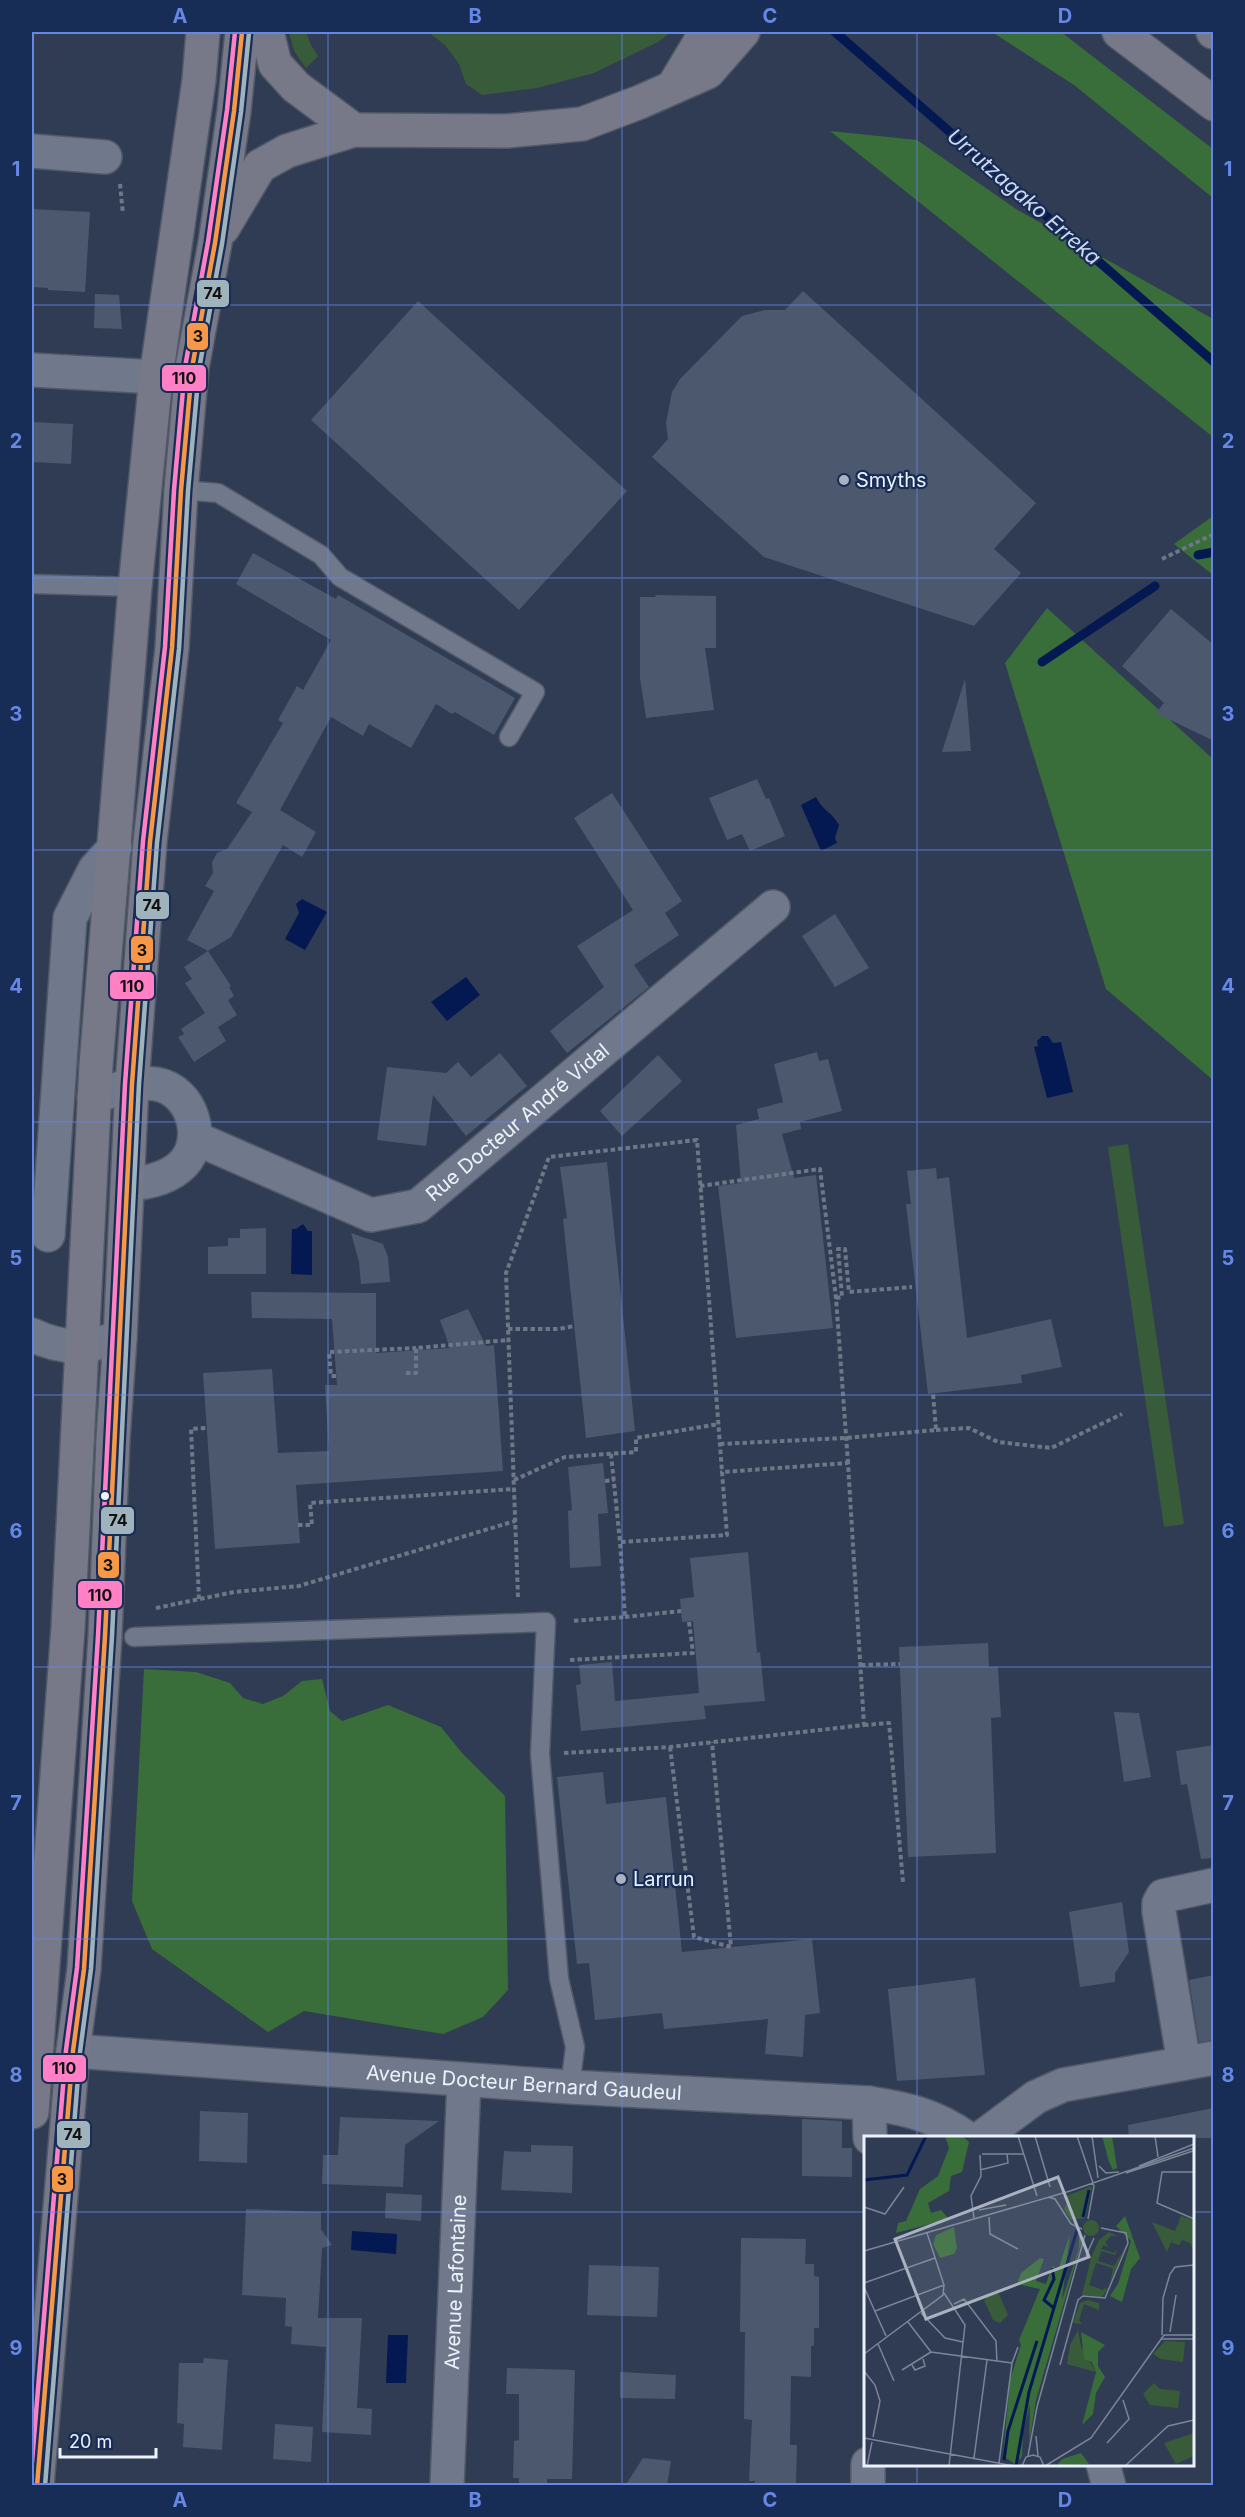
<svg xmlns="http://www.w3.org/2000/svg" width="1245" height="2517" viewBox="0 0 1245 2517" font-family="Inter,sans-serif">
	<rect width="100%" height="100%" fill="#303c53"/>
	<!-- green -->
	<g fill="#385c39">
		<polygon points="289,32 306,32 311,45 318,56 306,68 294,51"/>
		<polygon points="428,32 671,32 658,42 594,73 537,88 482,95 466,84 459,64 445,45"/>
		<polygon points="1128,1144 1184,1524 1164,1527 1108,1147"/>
	</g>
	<!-- forest -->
	<g fill="#396d3a">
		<polygon points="992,32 1061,32 1213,149 1213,198 1074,85"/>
		<polygon points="830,131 917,140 1016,209 1213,319 1213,437"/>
		<polygon points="1213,516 1213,575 1174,544"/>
		<polygon points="1047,608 1213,759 1213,1080 1106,989 1005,663"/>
		<polygon points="144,1669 196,1672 230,1683 243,1698 263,1704 283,1696 302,1681 322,1679 330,1711 342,1721 388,1705 441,1727 462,1753 505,1796 508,1990 483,2017 443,2034 304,2011 268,2032 152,1949 132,1901"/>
	</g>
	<!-- water -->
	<g fill="#041952">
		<path d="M816 797C822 810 833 813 839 825L835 838 837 843 821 851 801 805Z"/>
		<polygon points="302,899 327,912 305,950 285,939 299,913 296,904"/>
		<polygon points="466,977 480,995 447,1021 431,1002"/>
		<polygon points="1042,1036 1048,1036 1053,1043 1061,1042 1073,1092 1047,1098 1034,1047 1038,1046 1037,1041"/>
		<polygon points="303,1224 308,1231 312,1231 312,1275 291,1274 292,1229 296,1229"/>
		<polygon points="352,2231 397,2234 396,2254 351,2250"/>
		<polygon points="388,2335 408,2335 406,2383 386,2383"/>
	</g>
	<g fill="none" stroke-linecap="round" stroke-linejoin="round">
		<!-- stream -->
		<g stroke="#041952" stroke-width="9">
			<polyline points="835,32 1214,362"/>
			<polyline points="1198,555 1214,552"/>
			<polyline points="1042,662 1155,586"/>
		</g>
	</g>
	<!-- building -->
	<g fill="#4c586e">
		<polygon points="32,209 90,212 85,292 48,290 48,288 32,287"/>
		<polygon points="803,291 1036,503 994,549 1021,573 974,626 764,557 652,457 668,439 666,423 672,392 680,379 742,316 765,310 785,310"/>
		<polygon points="95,294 119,295 122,329 94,328"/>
		<polygon points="418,301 627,491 519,610 311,420"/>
		<polygon points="32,422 73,424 71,464 32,462"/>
		<polygon points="253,553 336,599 338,595 515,698 494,735 455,712 452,714 436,704 411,748 369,724 363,736 331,717 280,810 316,832 302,857 283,845 231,937 208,951 187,940 214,891 205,886 213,873 212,862 217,853 227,849 252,812 236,803 283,723 278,720 297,686 303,690 331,640 236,584"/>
		<polygon points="655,595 716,596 716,648 705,648 714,710 646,718 640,678 640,597 656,597"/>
		<polygon points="1171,609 1214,645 1214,741 1156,713 1164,703 1122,666"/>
		<polygon points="965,679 971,751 942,752"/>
		<polygon points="757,779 766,799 769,798 785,836 750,851 742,834 727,840 709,798"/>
		<polygon points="612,793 682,901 665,913 679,935 634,965 649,987 567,1053 550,1031 604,987 577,946 633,910 574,818"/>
		<polygon points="835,914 869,968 835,987 802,936"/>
		<polygon points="208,951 231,986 229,987 234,996 228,1000 237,1015 218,1027 226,1041 194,1062 178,1037 184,1034 181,1029 205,1013 185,983 192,979 184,967"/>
		<polygon points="817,1052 819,1061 828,1059 842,1111 800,1122 801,1129 782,1134 794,1178 816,1175 833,1328 736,1338 718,1186 741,1183 736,1125 759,1119 757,1109 783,1102 774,1064"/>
		<polygon points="500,1053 527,1086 466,1136 433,1095 426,1146 377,1140 387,1067 446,1073 458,1062 471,1077"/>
		<polygon points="658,1055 682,1081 622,1136 600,1111"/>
		<polygon points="607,1162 635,1431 586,1438 563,1219 567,1218 560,1167"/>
		<polygon points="936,1168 937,1179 949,1177 967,1338 1051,1319 1062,1367 1021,1375 1022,1383 928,1394 906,1204 911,1204 907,1171"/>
		<polygon points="266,1228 266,1274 208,1274 208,1247 228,1246 228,1238 240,1238 240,1229"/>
		<polygon points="351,1233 383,1244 388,1257 390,1282 361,1284 359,1262"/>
		<polygon points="251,1292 376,1293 376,1353 450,1348 440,1320 468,1309 486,1346 494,1345 503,1471 296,1485 300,1543 215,1549 203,1373 272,1369 278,1453 329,1451 325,1385 337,1385 332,1319 252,1318"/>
		<polygon points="603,1463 608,1513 598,1514 601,1566 570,1568 568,1511 572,1510 568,1467"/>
		<polygon points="748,1552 757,1653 760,1652 765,1701 704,1706 706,1719 581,1731 576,1685 581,1684 579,1665 612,1662 615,1701 699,1693 693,1621 682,1622 680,1599 694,1597 690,1558"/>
		<polygon points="988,1643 989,1667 998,1667 1001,1717 991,1718 996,1853 908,1857 899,1647"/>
		<polygon points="1114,1712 1139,1713 1151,1777 1124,1782"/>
		<polygon points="1214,1745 1214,1858 1201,1859 1187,1784 1181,1785 1176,1751"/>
		<polygon points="603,1772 606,1804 666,1797 682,1952 812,1939 820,2013 805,2015 803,2057 765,2054 768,2019 664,2029 662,2013 595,2020 589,1963 577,1964 557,1777"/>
		<polygon points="1122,1902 1129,1952 1115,1973 1115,1982 1080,1987 1069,1912"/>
		<polygon points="1214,1975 1214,2040 1199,2042 1189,1980"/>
		<polygon points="975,1978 985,2075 897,2081 888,1989"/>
		<polygon points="1214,2108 1214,2138 1129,2138 1128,2125"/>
		<polygon points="200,2111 248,2113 247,2163 199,2161"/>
		<polygon points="340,2117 439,2121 405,2145 403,2187 322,2184 323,2155 338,2155"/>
		<polygon points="802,2119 842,2121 842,2148 852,2148 852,2177 802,2176"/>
		<polygon points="531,2145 573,2146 572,2193 501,2190 504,2151 531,2152"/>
		<polygon points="386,2193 422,2195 421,2221 385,2218"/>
		<polygon points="246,2209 321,2212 321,2229 332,2245 322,2248 318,2318 362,2318 357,2408 372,2409 371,2435 322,2432 326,2347 291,2344 292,2327 285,2326 286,2298 242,2295"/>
		<polygon points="741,2238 806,2239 805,2264 814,2264 814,2276 819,2277 819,2328 814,2328 814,2346 811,2346 811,2377 791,2376 790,2445 797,2445 796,2483 789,2483 789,2486 755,2486 755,2481 749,2481 752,2420 744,2419 745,2332 740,2332"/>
		<polygon points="589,2265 659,2267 657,2317 587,2315"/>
		<polygon points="204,2358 228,2360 222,2450 183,2447 184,2424 177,2423 179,2363 203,2363"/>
		<polygon points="507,2368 575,2370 572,2479 547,2479 547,2486 519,2486 519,2478 513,2478 514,2441 519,2440 519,2394 506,2394"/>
		<polygon points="620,2372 676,2375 675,2399 620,2398"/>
		<polygon points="275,2424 313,2427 311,2462 273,2459"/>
		<polygon points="643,2458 671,2461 667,2486 625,2486"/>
	</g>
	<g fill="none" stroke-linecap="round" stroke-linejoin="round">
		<defs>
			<g id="lane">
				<polyline points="181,490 218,493 321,555 340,577 535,692 509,737"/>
				<polyline points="32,584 135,587"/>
				<polyline points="134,1637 546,1622 540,1754 559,1979 575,2047 570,2087"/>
			</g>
			<g id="street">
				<polyline points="32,151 105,157"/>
				<polyline points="32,370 156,377"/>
				<path d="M94 1097C114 1090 135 1081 156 1084 192 1090 207 1139 183 1164 168 1179 148 1183 128 1184"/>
				<path id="s1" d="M195 1138 371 1215 418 1206 773 907"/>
				<polyline points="48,1235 70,918 95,869 115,847"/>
				<path d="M32 1335C66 1351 86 1347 120 1338"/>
				<path id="s2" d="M73 2051 570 2087 869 2103C908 2109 934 2115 967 2138"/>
				<polyline points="1184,2063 1159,1912 1159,1903 1163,1896 1214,1885"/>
				<polyline points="869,2103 870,2138"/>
				<polyline points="981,2138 1036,2097 1063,2085 1214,2058"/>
				<polyline points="1103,2464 1109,2486"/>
				<path id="s3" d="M447 2486 464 2080"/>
				<polyline points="868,2486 868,2464"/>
			</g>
			<g id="primary">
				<polyline points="267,32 275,64 296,87 354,130"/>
				<polyline points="1119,32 1214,104"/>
				<polyline points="1213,32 1214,32"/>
				<polyline points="673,87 706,32"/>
				<polyline points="223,228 260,166 287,151 354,130 506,131 582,124 640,102 708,72 743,32"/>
				<polyline points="32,2112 68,1628 96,1065 135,587 156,377 199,80 203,32"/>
				<polyline points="37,2486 73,2051 84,1969 105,1636 113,1439 120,1338 132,1084 150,842 172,648 181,490 192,368 215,243 234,111 242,32"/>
			</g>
		</defs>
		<!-- lane casing -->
		<use href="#lane" stroke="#515969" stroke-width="21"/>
		<!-- street casing -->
		<use href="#street" stroke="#515969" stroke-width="36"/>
		<!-- primary casing -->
		<use href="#primary" stroke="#515969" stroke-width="36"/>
		<!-- path -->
		<g stroke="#6d7787" stroke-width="4" stroke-dasharray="4.5 3" stroke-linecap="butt">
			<polyline points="120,184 123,214"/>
			<polyline points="1162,559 1214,534"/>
			<polyline points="700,1186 820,1169 836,1298 848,1463"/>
			<polyline points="836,1298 842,1297 838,1249 845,1249 849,1292 912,1287"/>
			<polyline points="508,1329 559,1329 574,1326"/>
			<polyline points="406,1373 416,1373 416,1348 509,1340"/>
			<polyline points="336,1376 331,1376 329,1352 416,1348"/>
			<polyline points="936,1430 969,1428 998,1442 1051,1448 1122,1414"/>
			<polyline points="720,1444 845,1438 936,1430 933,1393"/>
			<polyline points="611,1454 620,1542"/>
			<polyline points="514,1480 565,1457 636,1452 636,1438 719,1424"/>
			<polyline points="605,1481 614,1480"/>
			<polyline points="298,1525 312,1525 310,1503 514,1489"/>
			<polyline points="518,1597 506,1273 549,1157 697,1140 722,1472"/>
			<polyline points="199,1599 191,1429 206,1428"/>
			<polyline points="156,1608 234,1592 299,1586 515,1521"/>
			<polyline points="625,1617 681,1611"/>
			<polyline points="570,1660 693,1653 689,1622"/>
			<polyline points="861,1665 900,1664"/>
			<polyline points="864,1725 889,1723 903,1882"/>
			<polyline points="670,1747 694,1937 731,1947 712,1742"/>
			<polyline points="564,1753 670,1747 864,1725 848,1463 722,1472 727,1535 620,1542 625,1617 571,1621"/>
		</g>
		<!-- lane -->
		<use href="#lane" stroke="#70798b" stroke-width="18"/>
		<!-- street -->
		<use href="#street" stroke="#70798b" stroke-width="33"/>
		<!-- primary -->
		<use href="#primary" stroke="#777988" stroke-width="33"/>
		<defs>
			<polyline id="bus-1" points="37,2486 73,2051 84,1969 105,1636 132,1084 150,842 172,648 181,490 192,368 215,243 234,111 242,32"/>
			<polyline id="bus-2" points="45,2486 80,2052 91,1969 112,1636 139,1084 157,843 179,649 188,491 199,369 222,244 241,112 249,33"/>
			<polyline id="bus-3" points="32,2462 66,2050 77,1968 98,1636 125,1084 143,841 165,647 174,490 185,367 208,242 227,110 235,32"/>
		</defs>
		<!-- bus-1 casing -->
		<use href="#bus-1" stroke="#182d56" stroke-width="9"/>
		<!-- bus-2 casing -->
		<use href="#bus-2" stroke="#182d56" stroke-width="9"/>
		<!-- bus-3 casing -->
		<use href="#bus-3" stroke="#182d56" stroke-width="9"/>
		<!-- bus-1 -->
		<use href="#bus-1" stroke="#f69848" stroke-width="4.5"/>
		<!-- bus-2 -->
		<use href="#bus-2" stroke="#9fb3bc" stroke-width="4.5"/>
		<!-- bus-3 -->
		<use href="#bus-3" stroke="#ff80c5" stroke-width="4.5"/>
	</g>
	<!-- grid -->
	<path fill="none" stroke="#6587e5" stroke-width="1.5" stroke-opacity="0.55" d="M328 32V2486M622 32V2486M917 32V2138M32 305H1214M32 578H1214M32 850H1214M32 1122H1214M32 1395H1214M32 1667H1214M32 1939H1214M32 2212H866M1192 2212H1214M917 2464V2486"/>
	<!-- markers -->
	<g fill="#aab2c1" stroke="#182d56" stroke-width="2">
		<circle cx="844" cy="480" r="6"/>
		<circle cx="621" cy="1879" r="6"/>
	</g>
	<circle fill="#ecf2fc" stroke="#182d56" stroke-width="2" cx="105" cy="1496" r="5"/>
	<g text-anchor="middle" stroke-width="4.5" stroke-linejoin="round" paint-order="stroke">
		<!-- poi labels -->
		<g font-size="20" fill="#ecf2fc" stroke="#182d56" text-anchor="start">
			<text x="856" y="487">Smyths</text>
			<text x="633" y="1886">Larrun</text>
		</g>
		<!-- street labels -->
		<g font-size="20" fill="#ecf2fc" stroke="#182d56">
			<text dy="7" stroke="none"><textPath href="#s1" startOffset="370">Rue Docteur André Vidal</textPath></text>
			<text dy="7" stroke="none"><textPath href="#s2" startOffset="452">Avenue Docteur Bernard Gaudeul</textPath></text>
			<text dy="7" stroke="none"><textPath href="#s3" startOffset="204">Avenue Lafontaine</textPath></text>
		</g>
		<!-- water labels -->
		<g font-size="21" font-style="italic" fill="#cfd9ed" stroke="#182d56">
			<text transform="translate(1024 197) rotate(41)" y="7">Urrutzagako Erreka</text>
		</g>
	</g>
	<!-- overview -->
	<g transform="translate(864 2136)">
		<rect width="330" height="330" fill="#303c53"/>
		<path d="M228 50 221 82 207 84 200 73 204 63 197 62ZM317 80 330 84V116L326 107 318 104 315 109 308 107 309 102 303 116 288 86 311 95ZM219 92a8 8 0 1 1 16 0a8 8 0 1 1-16 0ZM245 96 253 100H247L241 106 245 111 239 109 237 113 250 117 253 113 251 119 237 115 234 125 250 130 259 115 246 148 249 132 232 127 225 149 239 154 242 150 241 154 245 151 238 161 218 159 227 122 235 104ZM129 156 135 158 144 179 136 187 129 184 120 164ZM224 164 235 167V174L220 168 215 184 218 188 209 187 216 167ZM214 194 217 210 232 236 203 228 206 209ZM301 205 321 206 319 226 297 223 289 218ZM290 247 296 253 316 255 314 272 286 269 279 258ZM330 297V320L312 328 300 307Z" fill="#385c39"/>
		<path d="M81 0H98L105 6 98 36 87 40 85 55 64 67 67 77 77 74 85 83 32 97 34 87 42 85 56 53 74 40 85 12ZM238 0H248L253 32 249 34 245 26ZM261 80 276 122 267 133 258 166 246 160 254 148 267 105 252 90ZM90 91 93 112 90 118 76 122 69 108 72 99ZM215 96 219 101 172 264 165 308 166 268 159 296 158 321 151 328 139 320 146 244 157 209 155 204 176 153 153 148 157 137 176 122 180 123 172 145 182 148 188 130 194 134 206 98 198 164 215 112ZM217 196 241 209 234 216V230L241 241 232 257 229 278 218 289 232 236 228 226 220 223ZM217 317 225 328 192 330 198 323Z" fill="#396d3a"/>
		<path fill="none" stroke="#041952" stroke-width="3" d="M0 44 43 39 62 0M219 81 225 54M188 132 190 143 180 164 191 173M140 324 144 295 173 205M152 330 165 256 213 94"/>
		<path fill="none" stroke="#7b8597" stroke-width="1.5" d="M154 0 173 60M171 0 186 51M213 0 230 50 224 83M228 0 234 42M291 0 294 21M118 18H159M235 30 242 37 255 36M275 30 330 8M116 34 144 27 143 18M330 36H298L293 67 330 83M262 37 329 15M184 61 191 63 207 88 218 93M0 71 21 78 40 51M115 74 142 69M125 81 126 98 154 113M110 82 107 60 117 40 116 19M0 115 206 55 330 12M222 120 230 102M0 147 71 122M0 151 22 200M80 157 101 189 85 330M90 168 100 163 132 205 133 226M11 175 80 149M57 177 81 202 99 206M44 186 67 216 148 227M306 196 312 159M298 199 299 162 306 138 311 131 330 129M300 199H330M297 203H330M14 208 30 245M0 218 79 159 80 149 63 97M48 229 51 234 61 230 59 223M196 229 214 164 219 160 241 162 264 107 262 97 237 92M38 234 67 216M0 235 11 249 16 265 9 301M172 300 174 320M0 302 150 330M243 307 265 283 259 264M164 320 173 271 221 99M110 322 123 224M135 327 148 227 154 211M3 330 8 306M158 330 162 321 169 319 176 321 180 330M181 330 227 302 300 199M261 330 304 290 330 284"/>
		<path fill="#aab2c1" fill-opacity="0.15" stroke="#aab2c1" stroke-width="3" d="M194 41 225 121 62 183 31 103Z"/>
		<rect width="330" height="330" fill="none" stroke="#ecf2fc" stroke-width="3"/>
	</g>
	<g stroke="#182d56" stroke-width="2">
		<rect x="196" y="279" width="34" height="29" rx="6" fill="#9fb3bc"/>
		<rect x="186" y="322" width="23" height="29" rx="6" fill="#f69848"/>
		<rect x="161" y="364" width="46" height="28" rx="6" fill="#ff80c5"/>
		<rect x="135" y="891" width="35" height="29" rx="6" fill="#9fb3bc"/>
		<rect x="130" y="935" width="24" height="29" rx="6" fill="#f69848"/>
		<rect x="109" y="971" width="46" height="29" rx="6" fill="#ff80c5"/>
		<rect x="100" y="1506" width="35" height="29" rx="6" fill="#9fb3bc"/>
		<rect x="97" y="1551" width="23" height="28" rx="6" fill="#f69848"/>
		<rect x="77" y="1580" width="46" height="29" rx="6" fill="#ff80c5"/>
		<rect x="42" y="2054" width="45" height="29" rx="6" fill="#ff80c5"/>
		<rect x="56" y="2120" width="35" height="29" rx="6" fill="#9fb3bc"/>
		<rect x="51" y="2165" width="23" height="28" rx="6" fill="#f69848"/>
	</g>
	<g font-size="16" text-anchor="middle" font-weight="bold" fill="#111">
		<text x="213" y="299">74</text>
		<text x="198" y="342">3</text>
		<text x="184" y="384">110</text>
		<text x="152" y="911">74</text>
		<text x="142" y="956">3</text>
		<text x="132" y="992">110</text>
		<text x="118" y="1526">74</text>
		<text x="108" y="1571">3</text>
		<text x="100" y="1601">110</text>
		<text x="64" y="2074">110</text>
		<text x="73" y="2140">74</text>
		<text x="62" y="2185">3</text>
	</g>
	<!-- border -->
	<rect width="1245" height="2517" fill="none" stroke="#182d56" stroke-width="66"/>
	<!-- scale -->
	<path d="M60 2448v9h96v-9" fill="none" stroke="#ecf2fc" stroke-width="3"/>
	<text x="69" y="2448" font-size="18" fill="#ecf2fc" stroke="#182d56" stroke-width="4.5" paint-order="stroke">20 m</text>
	<rect x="33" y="33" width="1179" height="2451" fill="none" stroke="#6587e5" stroke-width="2"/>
	<g font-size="20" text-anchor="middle" font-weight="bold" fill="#6587e5">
		<text x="180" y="23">A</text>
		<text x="475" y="23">B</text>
		<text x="770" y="23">C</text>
		<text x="1065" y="23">D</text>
		<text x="16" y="176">1</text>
		<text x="1228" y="176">1</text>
		<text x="16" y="448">2</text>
		<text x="1228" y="448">2</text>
		<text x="16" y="721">3</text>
		<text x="1228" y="721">3</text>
		<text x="16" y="993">4</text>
		<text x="1228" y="993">4</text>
		<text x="16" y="1265">5</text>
		<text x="1228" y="1265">5</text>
		<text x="16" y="1538">6</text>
		<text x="1228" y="1538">6</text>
		<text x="16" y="1810">7</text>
		<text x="1228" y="1810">7</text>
		<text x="16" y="2082">8</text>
		<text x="1228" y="2082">8</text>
		<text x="16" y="2355">9</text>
		<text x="1228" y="2355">9</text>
		<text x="180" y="2507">A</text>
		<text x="475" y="2507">B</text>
		<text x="770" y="2507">C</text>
		<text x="1065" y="2507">D</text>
	</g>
</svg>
